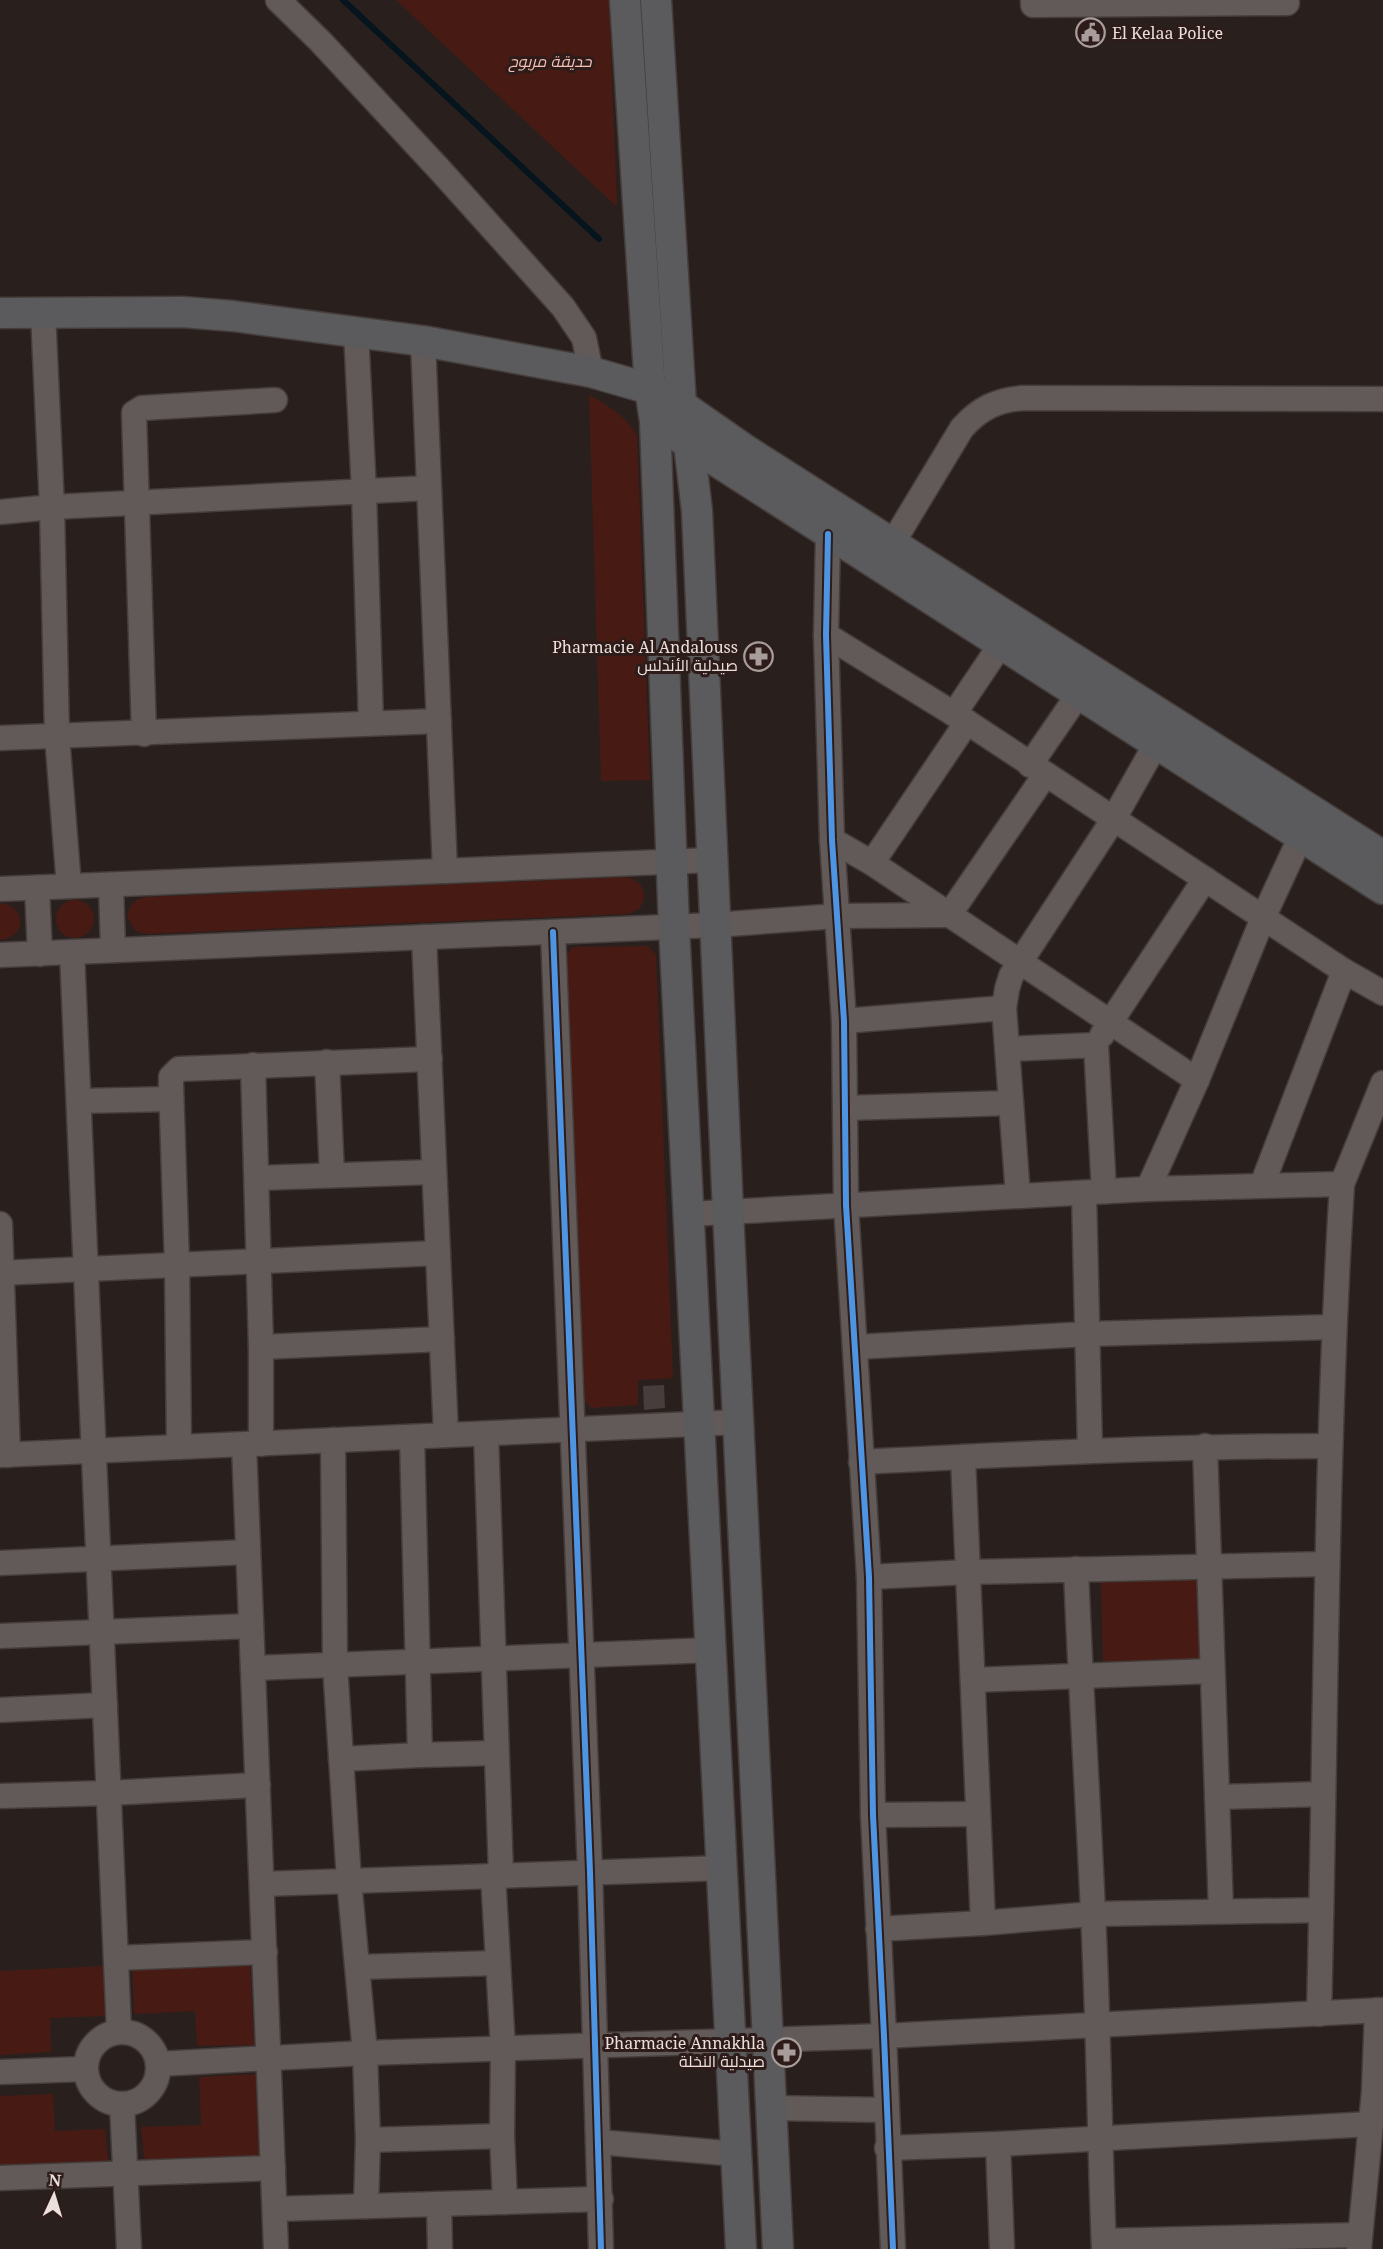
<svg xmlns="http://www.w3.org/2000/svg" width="1383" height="2249" viewBox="0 0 1383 2249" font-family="'Noto Serif',Cairo,serif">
	<rect width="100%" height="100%" fill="#29201e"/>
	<!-- green -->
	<g fill="#471b14">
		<polygon points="396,0 609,0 617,207"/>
		<path d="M589 395C608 406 625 415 637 435L650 780 601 781Z"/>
		<path d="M626 877C650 881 650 911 626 914L146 934 136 931 127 917C129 905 135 899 146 897Z"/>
		<circle cx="75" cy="919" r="19"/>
		<path d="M0 903C27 906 27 937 0 940Z"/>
		<polygon points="648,946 656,955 673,1378 638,1380 638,1405 591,1408 585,1401 567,956 572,947"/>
		<polygon points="1198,1577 1200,1663 1103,1665 1101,1580"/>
		<polygon points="250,1959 254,2045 197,2046 195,2011 134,2014 132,1965"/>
		<polygon points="103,1966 106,2016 50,2018 51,2052 0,2055 0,1971"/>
		<polygon points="256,2074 259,2161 145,2166 141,2127 201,2125 199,2077"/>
		<polygon points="53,2094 55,2131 105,2129 109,2168 0,2172 0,2096"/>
	</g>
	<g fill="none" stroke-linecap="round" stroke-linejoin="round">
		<!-- stream -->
		<polyline stroke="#06141d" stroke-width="6" points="343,0 599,239"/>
	</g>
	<!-- building -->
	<polygon fill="#463d3c" points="664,1385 665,1408 644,1410 643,1386"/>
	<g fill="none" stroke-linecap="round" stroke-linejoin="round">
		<defs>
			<g id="minor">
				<polyline points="278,0 320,41 440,170 563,307 584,338 591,372"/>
				<polyline points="1033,0 1033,5 1287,3 1286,0"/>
				<polyline points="356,331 364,492 371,723"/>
				<polyline points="423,341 445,871"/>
				<polyline points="0,512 52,507 43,312"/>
				<polyline points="828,534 826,635 832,840 844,1021 846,1205 869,1577 873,1815 884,2036 893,2249"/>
				<path d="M892 544 962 428C980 408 997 400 1023 398L1383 399"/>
				<polyline points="826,635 967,722 1344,971 1383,993"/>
				<polyline points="954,714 1001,644"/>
				<polyline points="144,734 134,413 142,408 275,400"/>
				<polyline points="0,738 439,721"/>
				<polyline points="1030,765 1078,695"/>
				<polyline points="832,840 872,863 1197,1080"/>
				<polyline points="872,863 967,722"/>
				<polyline points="111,885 113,950"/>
				<polyline points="69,886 57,736 52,507 429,488"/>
				<polyline points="37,888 40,954"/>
				<polyline points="0,889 712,860"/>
				<polyline points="553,932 590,1872 601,2249"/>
				<polyline points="424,937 446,1435"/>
				<polyline points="72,952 119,2031"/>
				<polyline points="0,955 715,925 837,916 949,915 1045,775"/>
				<polyline points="844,1021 1004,1008"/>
				<polyline points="1102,1035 1205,879"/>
				<polyline points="1008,1049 1096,1045 1104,1191"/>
				<polyline points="327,1062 332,1175"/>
				<polyline points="253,1065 261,1347 261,1444"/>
				<polyline points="79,1101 171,1099"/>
				<polyline points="845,1108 1011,1103"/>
				<polyline points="257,1178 434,1172"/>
				<polyline points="1262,1185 1344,971"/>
				<polyline points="1148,1189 1197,1080 1263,918 1301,836"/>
				<polyline points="1084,1193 1090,1450"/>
				<polyline points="1018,1196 1004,1008 1007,989 1011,976 1113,820 1156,744"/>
				<polyline points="689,1214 1148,1189 1342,1184 1383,1083"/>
				<polyline points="0,1224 8,1455"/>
				<polyline points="0,1273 438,1253"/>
				<polyline points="261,1347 442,1339"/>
				<polyline points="856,1347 1088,1334 1333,1327"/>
				<polyline points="486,1434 501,1875"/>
				<polyline points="333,1440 335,1665 349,1880 365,2053 368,2140 366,2206"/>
				<polyline points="244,1445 276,2249"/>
				<polyline points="1205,1446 1221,1911"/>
				<polyline points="179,1447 177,1265 171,1084 171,1077 179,1069 430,1059"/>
				<polyline points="0,1455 739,1422"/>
				<polyline points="963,1457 983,1923"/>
				<path d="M861 1462C1017 1454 1173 1446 1329 1446"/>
				<polyline points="0,1563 248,1552"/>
				<path d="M1076 1569C1081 1699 1090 1829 1095 1959 1099 2056 1100 2152 1104 2249"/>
				<polyline points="869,1577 968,1572 1327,1564"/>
				<polyline points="0,1636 251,1626"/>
				<polyline points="253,1668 712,1650"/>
				<polyline points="973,1680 1212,1671"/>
				<polyline points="0,1710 105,1705"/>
				<polyline points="420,1755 496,1753"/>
				<polyline points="341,1759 420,1755 412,1437"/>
				<polyline points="0,1796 109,1793 258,1785"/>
				<polyline points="1217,1797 1323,1794"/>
				<polyline points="873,1815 978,1814"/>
				<polyline points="493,1875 503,2048 502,2136 505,2202"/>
				<polyline points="262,1884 723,1868"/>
				<polyline points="878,1929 983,1923 1093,1914 1321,1910"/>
				<polyline points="116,1958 265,1952"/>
				<polyline points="358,1967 498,1963"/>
				<path d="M1319 2014C1326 1737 1325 1461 1342 1184"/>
				<circle cx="122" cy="2068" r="36"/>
				<polyline points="158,2064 365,2053 884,2036 1383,2010"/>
				<polyline points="0,2072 85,2069"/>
				<polyline points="122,2104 129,2249"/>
				<polyline points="771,2108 886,2110"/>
				<polyline points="368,2140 502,2136"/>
				<polyline points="598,2142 737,2154"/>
				<polyline points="998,2144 1002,2249"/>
				<polyline points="887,2148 998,2144 1371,2124"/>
				<polyline points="0,2178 273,2168"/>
				<polyline points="439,2204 440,2249"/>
				<polyline points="275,2209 601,2199"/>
				<polyline points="1104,2241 1360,2235"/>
				<polyline points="1359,2249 1374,2091 1377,2010"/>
			</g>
			<g id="major">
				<polyline points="625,0 650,389 655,421 674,927 741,2249"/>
				<polyline points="656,0 681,405 689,444 697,511 728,1211 778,2249"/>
				<polyline points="0,313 182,312 233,316 423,341 591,372 650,389 681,405 747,451 1383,856"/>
				<polyline points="679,437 1383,889"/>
			</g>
		</defs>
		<!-- minor casing -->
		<use href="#minor" stroke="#453d3b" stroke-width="27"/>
		<!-- major casing -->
		<use href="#major" stroke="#453d3b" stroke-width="33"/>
		<!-- minor -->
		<use href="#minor" stroke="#615a58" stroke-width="24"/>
		<!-- major -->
		<use href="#major" stroke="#5b5a5c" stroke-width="30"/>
		<defs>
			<g id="cycleway">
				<polyline points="828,534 826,635 832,840 844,1021 846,1205 869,1577 873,1815 884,2036 893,2249"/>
				<polyline points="553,932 590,1872 601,2249"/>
			</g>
		</defs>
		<!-- cycleway casing -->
		<use href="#cycleway" stroke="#2d1c19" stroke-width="10"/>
		<!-- cycleway -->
		<use href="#cycleway" stroke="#4d94e3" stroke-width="6"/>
	</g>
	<!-- icons -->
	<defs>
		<symbol id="civic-ring" viewBox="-11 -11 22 22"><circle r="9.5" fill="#2d1c19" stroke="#a89d9a" stroke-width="1.5"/><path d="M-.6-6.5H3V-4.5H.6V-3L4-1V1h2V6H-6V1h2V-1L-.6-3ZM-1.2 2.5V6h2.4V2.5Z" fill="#a89d9a"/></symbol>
		<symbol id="pharmacy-ring" viewBox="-11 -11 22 22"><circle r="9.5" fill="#2d1c19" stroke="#a89d9a" stroke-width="1.5"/><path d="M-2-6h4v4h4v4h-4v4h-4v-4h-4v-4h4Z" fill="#a89d9a"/></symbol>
	</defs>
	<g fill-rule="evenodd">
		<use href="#civic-ring" x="1074" y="16" width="33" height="33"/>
		<use href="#pharmacy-ring" x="742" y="640" width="33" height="33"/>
		<use href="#pharmacy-ring" x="770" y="2036" width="33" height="33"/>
	</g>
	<g text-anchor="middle" stroke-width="6" stroke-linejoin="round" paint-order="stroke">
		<!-- poi labels -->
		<g font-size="16" fill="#ece0dd" stroke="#2d1c19" text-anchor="end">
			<text x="1112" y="39" text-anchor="start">El Kelaa Police</text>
			<text x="738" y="653">Pharmacie Al Andalouss<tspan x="738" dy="18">صيدلية الأندلس</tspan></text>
			<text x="765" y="2049">Pharmacie Annakhla<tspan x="765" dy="18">صيدلية النخلة</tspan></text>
		</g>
		<!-- park labels -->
		<g font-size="16" font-style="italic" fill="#f5beb4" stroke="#2d1c19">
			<text x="550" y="67">حديقة مربوح</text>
		</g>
	</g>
	<!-- north arrow -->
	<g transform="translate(54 2195) rotate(4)" stroke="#2d1c19" stroke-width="4.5" paint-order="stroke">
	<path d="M0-4.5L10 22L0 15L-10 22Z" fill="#ece0dd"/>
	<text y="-9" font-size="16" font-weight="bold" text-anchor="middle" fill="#ece0dd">N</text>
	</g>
</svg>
